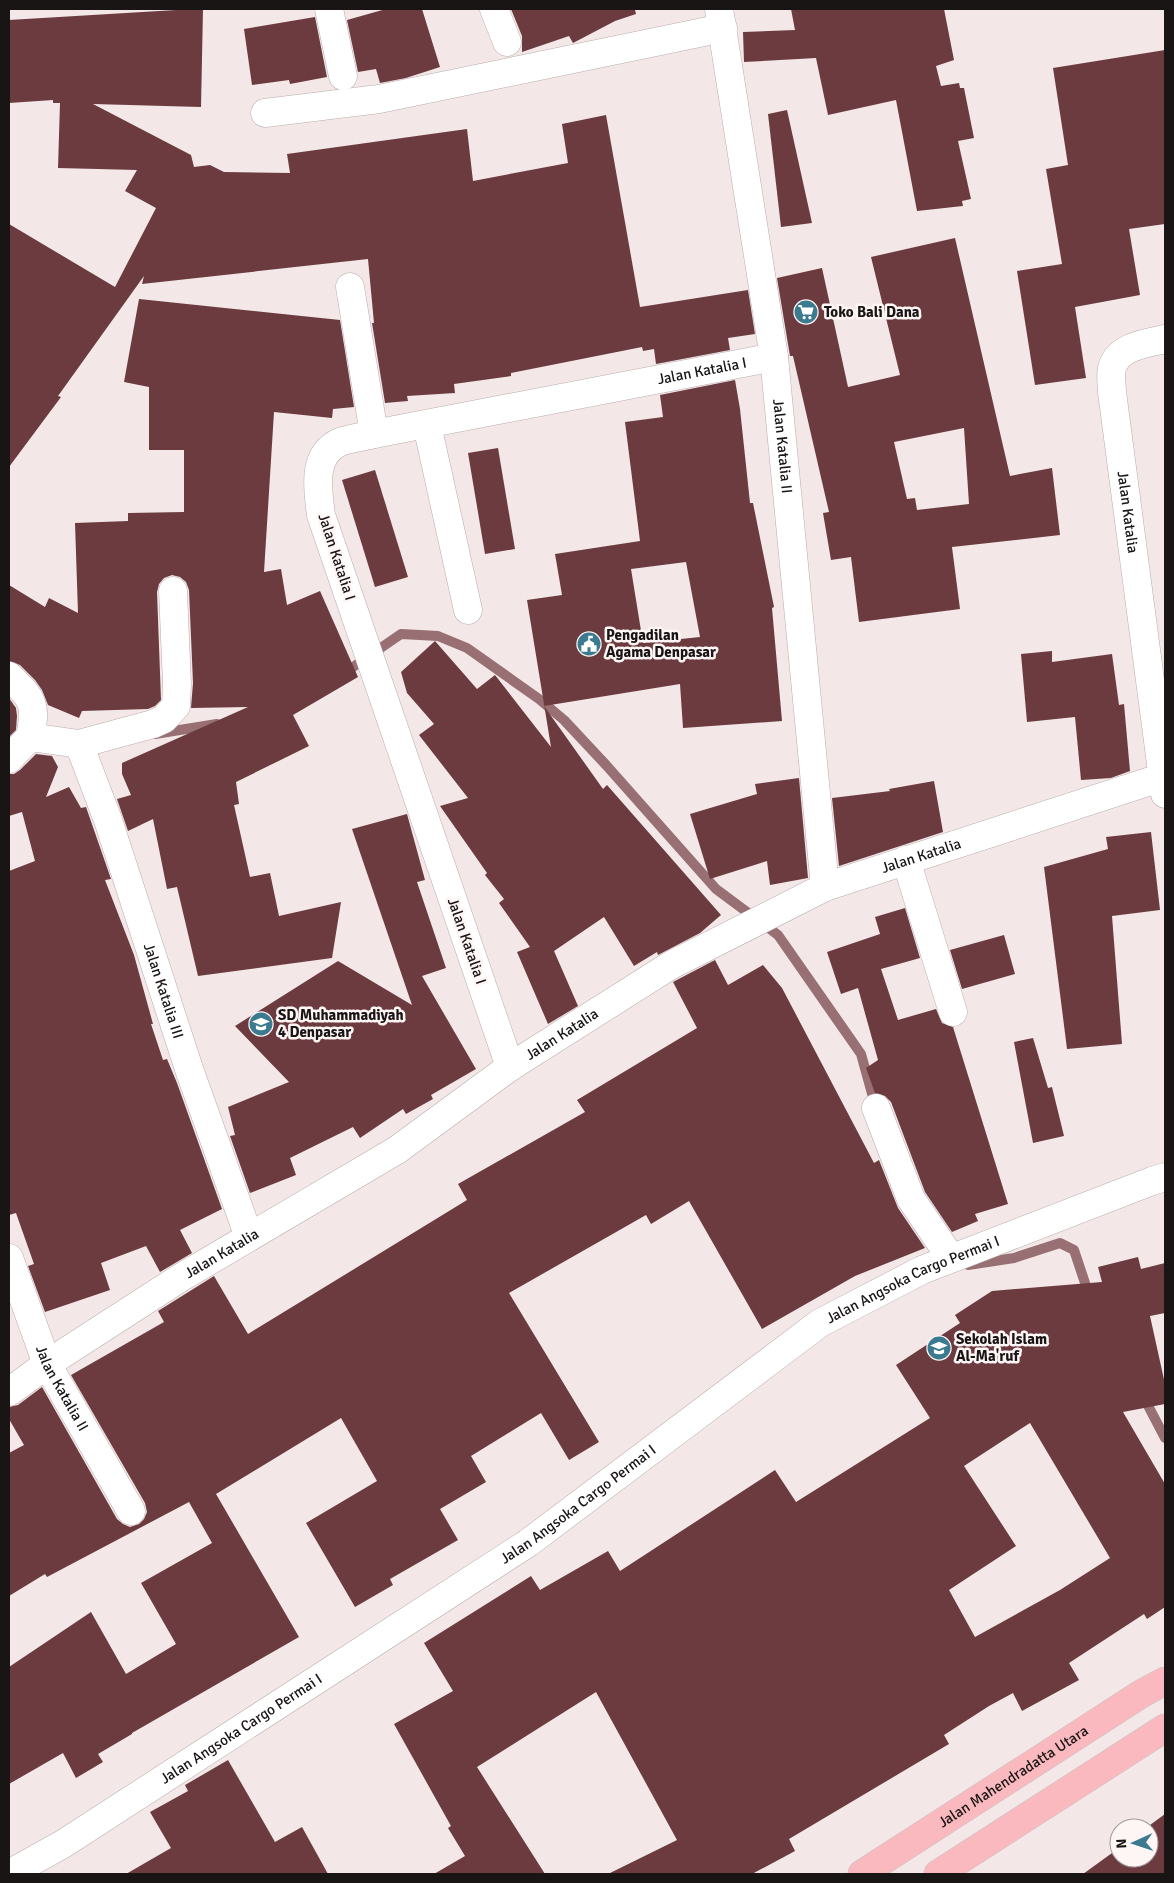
<svg xmlns="http://www.w3.org/2000/svg" width="1174" height="1883" viewBox="0 0 1174 1883" font-family="Signika,sans-serif">
	<rect width="100%" height="100%" fill="#f3e7e7"/>
	<g fill="none" stroke-linecap="round" stroke-linejoin="round">
		<!-- stream -->
		<g stroke="#986f72" stroke-width="10">
			<polyline points="343,674 401,634 438,636 467,648 539,699 564,720 606,765 716,889 778,935 861,1054 876,1108"/>
			<polyline points="155,734 217,724"/>
			<polyline points="965,1262 968,1265 1014,1258 1060,1243 1074,1250 1089,1295"/>
			<polyline points="1143,1396 1165,1438"/>
		</g>
	</g>
	<!-- building -->
	<g fill="#6b3b40" fill-rule="evenodd">
		<polygon points="175,9 203,9 201,107 93,104 191,155 194,167 210,165 224,172 290,173 287,154 467,129 473,181 568,163 562,124 606,115 640,307 748,290 755,334 728,338 730,350 656,364 654,349 643,351 642,347 511,373 511,376 454,384 455,393 407,396 408,401 385,403 372,323 374,323 368,259 142,284 144,276 58,396 61,397 9,467 9,224 115,287 156,208 125,191 137,170 58,168 60,103 53,103 53,100 9,103 9,20 176,10"/>
		<polygon points="386,9 422,9 440,67 406,78 380,83 376,69 358,72 347,20"/>
		<polygon points="511,9 638,9 635,10 636,14 615,21 573,43 569,36 522,52 522,36"/>
		<polygon points="791,9 944,9 954,60 936,66 941,86 959,83 960,88 964,88 974,138 958,141 971,199 962,201 963,206 917,211 896,100 828,115 816,58 744,62 743,32 795,30"/>
		<polygon points="315,17 327,77 290,84 289,80 252,85 244,29"/>
		<polygon points="1165,50 1165,224 1129,229 1140,295 1075,307 1086,378 1035,385 1017,271 1062,264 1046,169 1068,165 1053,68"/>
		<polygon points="787,110 812,223 781,227 768,114"/>
		<path d="M955 238 1010 476 1052 468 1060 535 952 547 960 609 859 622 851 557 831 560 823 513 829 512 793 356H790L777 278 822 268 848 387 900 375 871 257ZM964 428 969 504 917 510 915 498 907 499 894 442Z"/>
		<polygon points="139,299 340,320 354,407 333,409 332,418 274,412 264,572 281,569 287,605 320,591 358,677 293,715 309,746 236,782 239,804 234,805 250,877 270,873 279,916 341,902 332,958 198,976 177,887 167,889 153,819 128,831 117,799 131,795 122,774 122,763 248,707 191,708 193,683 189,590 186,582 180,577 172,575 164,578 159,584 157,592 161,700 155,706 148,709 82,711 79,718 48,705 42,690 35,680 20,665 9,661 9,585 45,607 49,598 78,613 75,523 128,521 128,513 184,512 184,450 149,450 149,387 124,382"/>
		<path d="M735 380 740 409 750 503H753L774 607 772 608 782 721 683 728 680 684 544 706 603 789 607 785 721 915 700 933 658 955 657 952 634 966 604 917 554 951 578 1006 548 1024 517 952 530 947 499 903 504 899 485 875 487 873 440 806 468 798 419 735 434 724 407 693 401 672 435 641 477 689 495 675 551 747 527 600 562 595 555 554 640 541 625 422 663 417 660 395ZM686 562 700 637 643 643 631 569Z"/>
		<polygon points="498,448 515,549 485,554 468,453"/>
		<polygon points="375,470 408,577 375,587 342,480"/>
		<polygon points="1052,651 1052,662 1112,654 1119,705 1124,704 1130,771 1111,778 1081,780 1075,717 1027,722 1021,654"/>
		<polygon points="9,698 16,708 17,716 16,730 9,737"/>
		<polygon points="36,754 52,756 58,767 46,797 69,787 81,808 86,807 111,879 105,880 134,955 153,1024 151,1024 163,1060 167,1059 177,1083 222,1209 180,1230 192,1253 160,1272 146,1246 101,1263 110,1290 45,1312 28,1266 34,1264 16,1213 9,1215 9,871 35,861 22,812 9,816 9,774 14,774 20,770"/>
		<polygon points="799,778 808,878 770,885 767,861 710,879 690,814 757,794 755,784"/>
		<polygon points="934,781 943,832 839,866 832,798 890,791 889,789"/>
		<polygon points="407,814 425,880 417,882 446,968 422,976 476,1069 431,1095 433,1099 406,1114 403,1109 360,1138 353,1127 290,1158 296,1175 250,1193 230,1136 235,1135 228,1107 289,1082 235,1026 338,961 412,1005 352,829"/>
		<polygon points="1151,832 1160,910 1112,916 1122,1044 1067,1049 1044,867 1108,849 1106,837"/>
		<polygon points="905,908 920,958 881,969 898,1020 936,1009 942,1023 953,1027 1008,1204 975,1214 978,1221 952,1232 925,1192 891,1102 885,1096 875,1093 866,1068 878,1060 858,988 841,994 827,952 880,934 875,917"/>
		<polygon points="1004,935 1015,974 962,989 950,950"/>
		<polygon points="715,960 728,985 763,965 782,988 874,1163 879,1160 898,1208 925,1248 855,1276 762,1329 689,1201 651,1224 646,1215 509,1293 599,1442 569,1460 541,1413 471,1456 486,1482 440,1509 458,1540 390,1579 393,1585 355,1607 306,1523 377,1481 341,1418 216,1494 299,1637 132,1733 132,1734 98,1754 103,1762 76,1778 63,1753 9,1784 9,1667 91,1612 126,1674 176,1644 141,1583 212,1543 189,1502 47,1577 45,1574 9,1596 9,1453 24,1445 9,1419 9,1407 18,1405 42,1387 117,1519 123,1524 130,1527 139,1524 144,1519 147,1512 145,1503 71,1375 164,1322 158,1311 214,1276 248,1334 467,1200 458,1184 585,1112 577,1100 697,1028 673,982"/>
		<polygon points="1033,1038 1048,1088 1052,1087 1064,1136 1033,1143 1014,1042"/>
		<path d="M1138 1257 1141 1269 1165 1263V1313L1150 1316 1165 1384V1404L1123 1412 1165 1484V1607L1147 1619 1144 1614 1069 1663 1079 1680 1022 1711 1013 1693 989 1706 944 1735 949 1744 789 1839 795 1851 752 1874H608L677 1840 596 1692 477 1767 545 1874H434L465 1856 448 1828 451 1826 394 1724 453 1691 424 1643 531 1576 540 1590 608 1551 620 1571 775 1470 796 1502 930 1418 896 1365 960 1323 955 1315 992 1291 1102 1282 1098 1267ZM1030 1423 1110 1558 1060 1590 975 1637 949 1590 1016 1546 964 1466Z"/>
		<polygon points="228,1760 275,1842 302,1827 328,1874 126,1874 171,1848 150,1812 188,1791 185,1785"/>
		<polygon points="1165,1814 1165,1874 1083,1874 1119,1848 1119,1858 1149,1858 1149,1828 1146,1828"/>
	</g>
	<g fill="none" stroke-linecap="round" stroke-linejoin="round">
		<defs>
			<g id="minor">
				<polyline points="329,9 343,76"/>
				<polyline points="494,9 507,42"/>
				<path id="s1" d="M719 9 774 357 825 887"/>
				<polyline points="265,113 379,99 723,28"/>
				<polyline points="350,287 374,434"/>
				<path id="s2" d="M1165 339C1147 343 1118 346 1112 368 1110 375 1112 385 1112 392L1165 794"/>
				<polyline points="427,425 468,610"/>
				<path d="M9 676C33 699 37 704 30 737"/>
				<path id="s3" d="M79 744 108 820 189 1069 249 1237"/>
				<polyline points="9,759 30,737 79,744 153,724 164,719 176,706 177,684 173,591"/>
				<polyline points="906,860 953,1012"/>
				<path id="s4" d="M510 1067 321 515C318 490 311 455 340 442 350 438 363 437 374 434L774 357"/>
				<polyline points="876,1108 911,1199 951,1258"/>
				<path id="s5" d="M9 1258 47 1364 131 1511"/>
				<path id="s6" d="M9 1392 47 1364 180 1278 397 1150 510 1067 671 965 825 887 1163 777"/>
				<path id="s7" d="M9 1874 63 1844 528 1543 820 1323 922 1270 1152 1181 1165 1177"/>
			</g>
			<g id="highway">
				<path id="s8" d="M862 1874 1141 1694 1165 1681"/>
				<polyline points="938,1874 1165,1728"/>
			</g>
		</defs>
		<!-- minor casing -->
		<use href="#minor" stroke="#b9adae" stroke-width="29"/>
		<!-- highway casing -->
		<use href="#highway" stroke="#c8c7c7" stroke-width="29"/>
		<!-- minor -->
		<use href="#minor" stroke="#fff" stroke-width="28"/>
		<!-- highway -->
		<use href="#highway" stroke="#fab9be" stroke-width="28"/>
	</g>
	<!-- icons -->
	<defs>
		<symbol id="supermarket-disc" viewBox="-11 -11 22 22"><circle r="9.5" fill="#3c7a90" stroke="#fef5f5"/><path d="M-6-5.5h2.5l.6 2H6L4.5 2H-2.5L-4.4-4H-6ZM-1.5 3.2a1.3 1.3 0 1 0 .1 0ZM3 3.2a1.3 1.3 0 1 0 .1 0Z" fill="#fff"/></symbol>
		<symbol id="civic-disc" viewBox="-11 -11 22 22"><circle r="9.5" fill="#3c7a90" stroke="#fef5f5"/><path d="M-.6-6.5H3V-4.5H.6V-3L4-1V1h2V6H-6V1h2V-1L-.6-3ZM-1.2 2.5V6h2.4V2.5Z" fill="#fff"/></symbol>
		<symbol id="school-disc" viewBox="-11 -11 22 22"><circle r="9.5" fill="#3c7a90" stroke="#fef5f5"/><path d="M0-5L7-2L0 1L-7-2ZM-4 1L0 2.5L4 1V4Q0 6-4 4Z" fill="#fff"/></symbol>
	</defs>
	<g fill-rule="evenodd">
		<use href="#supermarket-disc" x="792" y="298" width="28" height="28"/>
		<use href="#civic-disc" x="575" y="630" width="28" height="28"/>
		<use href="#school-disc" x="247" y="1010" width="28" height="28"/>
		<use href="#school-disc" x="925" y="1334" width="28" height="28"/>
	</g>
	<g text-anchor="middle" stroke-width="5" stroke-linejoin="round" paint-order="stroke">
		<!-- poi labels -->
		<g font-size="15" font-weight="bold" fill="#191515" stroke="#fef5f5" text-anchor="start">
			<text x="824" y="317">Toko Bali Dana</text>
			<text x="606" y="640">Pengadilan<tspan x="606" dy="17">Agama Denpasar</tspan></text>
			<text x="278" y="1020">SD Muhammadiyah<tspan x="278" dy="17">4 Denpasar</tspan></text>
			<text x="956" y="1344">Sekolah Islam<tspan x="956" dy="17">Al-Ma'ruf</tspan></text>
		</g>
		<!-- street labels -->
		<g font-size="15" fill="#191515" stroke="#fef5f5">
			<text dy="5" stroke="none"><textPath href="#s4" startOffset="1034">Jalan Katalia I</textPath></text>
			<text dy="5" stroke="none"><textPath href="#s1" startOffset="442">Jalan Katalia II</textPath></text>
			<text dy="5" stroke="none"><textPath href="#s2" startOffset="209">Jalan Katalia</textPath></text>
			<text transform="translate(337 557) rotate(72)" y="5">Jalan Katalia I</text>
			<text dy="5" stroke="none"><textPath href="#s6" startOffset="1062">Jalan Katalia</textPath></text>
			<text transform="translate(467 941) rotate(71)" y="5">Jalan Katalia I</text>
			<text dy="5" stroke="none"><textPath href="#s3" startOffset="261">Jalan Katalia III</textPath></text>
			<text dy="5" stroke="none"><textPath href="#s6" startOffset="659">Jalan Katalia</textPath></text>
			<text dy="5" stroke="none"><textPath href="#s6" startOffset="254">Jalan Katalia</textPath></text>
			<text dy="5" stroke="none"><textPath href="#s7" startOffset="1084">Jalan Angsoka Cargo Permai I</textPath></text>
			<text dy="5" stroke="none"><textPath href="#s5" startOffset="141">Jalan Katalia II</textPath></text>
			<text dy="5" stroke="none"><textPath href="#s7" startOffset="679">Jalan Angsoka Cargo Permai I</textPath></text>
			<text dy="5" stroke="none"><textPath href="#s7" startOffset="274">Jalan Angsoka Cargo Permai I</textPath></text>
			<text dy="5" stroke="none"><textPath href="#s8" startOffset="180">Jalan Mahendradatta Utara</textPath></text>
		</g>
	</g>
	<!-- border -->
	<rect width="1174" height="1883" fill="none" stroke="#191515" stroke-width="20"/>
	<!-- north arrow -->
	<g transform="translate(1134 1843) rotate(267)"><circle r="24" fill="#fef5f5" stroke="#a29b9b"/>
	<path d="M0-4L9 19L0 12L-9 19Z" fill="#3c7a90"/>
	<text y="-8" font-size="14" font-weight="bold" text-anchor="middle" fill="#191515">N</text>
	</g>
</svg>
